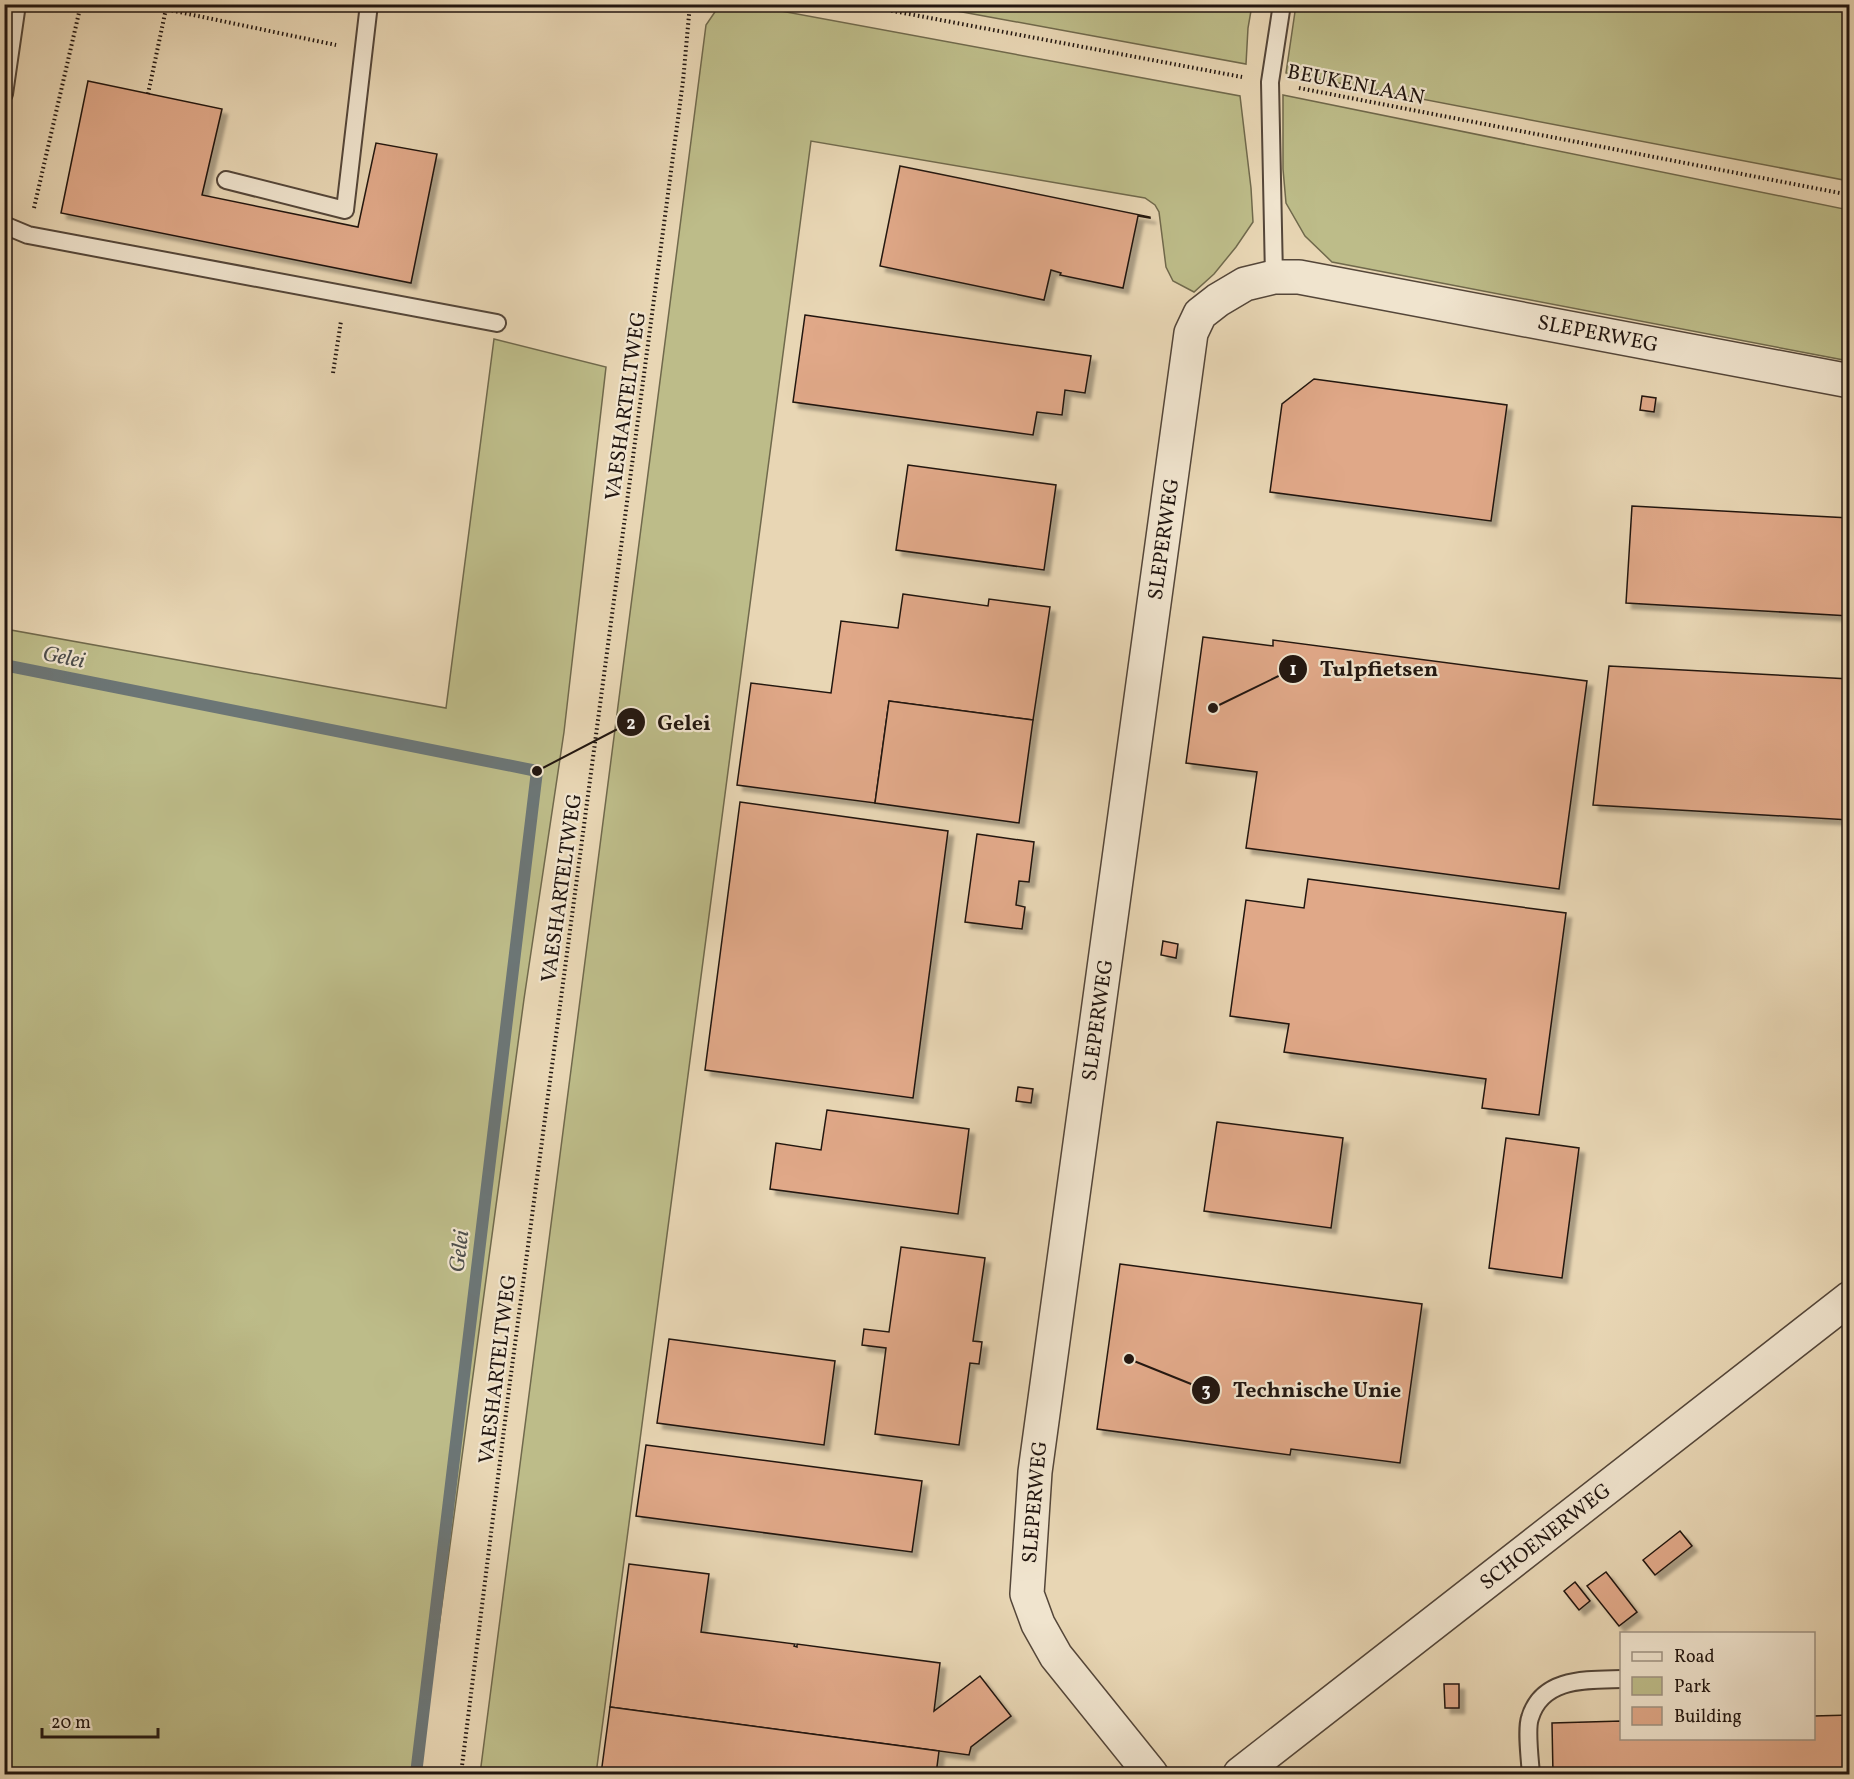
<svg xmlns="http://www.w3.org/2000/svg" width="1854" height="1779" viewBox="0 0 1854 1779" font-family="Vollkorn,serif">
	<defs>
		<filter id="shadow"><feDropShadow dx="5.5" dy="5.5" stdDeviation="1.5" flood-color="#0004"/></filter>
	</defs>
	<rect width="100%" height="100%" fill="#e8d6b4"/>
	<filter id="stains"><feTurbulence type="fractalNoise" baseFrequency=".00333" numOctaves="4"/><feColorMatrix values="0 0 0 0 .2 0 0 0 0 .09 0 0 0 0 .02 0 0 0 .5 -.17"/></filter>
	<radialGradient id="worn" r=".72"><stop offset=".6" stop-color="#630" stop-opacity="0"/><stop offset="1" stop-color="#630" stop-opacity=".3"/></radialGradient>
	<!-- green -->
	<g fill="#bdbc89" stroke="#70694c" stroke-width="1.5">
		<polygon points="726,4 749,5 1240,96 1251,188 1253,222 1236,247 1214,274 1194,292 1173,281 1166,267 1159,212 1155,205 1145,198 811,141 596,1774 480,1774 706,25 719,6"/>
		<polygon points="924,5 1252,5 1248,28 1246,64"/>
		<polygon points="1296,5 1849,5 1849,181 1286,73"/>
		<polygon points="1283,95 1849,210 1849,361 1332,262 1305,236 1286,203 1283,169"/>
		<polygon points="494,339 606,367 564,732 524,999 419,1774 5,1774 5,629 446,708"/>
	</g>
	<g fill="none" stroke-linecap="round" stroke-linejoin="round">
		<!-- stream -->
		<polyline stroke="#6c7676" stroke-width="12" points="4,665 537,771 416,1774"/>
	</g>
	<!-- building -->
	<g fill="#e0a888" stroke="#221610" stroke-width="1.5" filter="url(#shadow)">
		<polygon points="88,81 222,109 202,195 358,227 376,143 437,154 411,283 61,213"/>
		<polygon points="900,166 1150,217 1150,218 1138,216 1123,288 1060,275 1061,273 1051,270 1044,300 880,266"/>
		<polygon points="805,315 1091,356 1085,393 1065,390 1062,415 1037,412 1033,435 793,402"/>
		<polygon points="1314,379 1507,405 1491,521 1270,492 1282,404"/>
		<polygon points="1642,396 1656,398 1654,412 1640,410"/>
		<polygon points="908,465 1056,485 1044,570 896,550"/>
		<polygon points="1632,506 1850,518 1850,616 1626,603"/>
		<polygon points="903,594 988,606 989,599 1050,607 1033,720 889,701 875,803 737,785 751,683 831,693 841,621 898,628"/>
		<polygon points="1203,637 1273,646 1273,640 1587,681 1559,889 1246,848 1257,772 1186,763"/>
		<polygon points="1609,666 1850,679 1850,820 1593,805"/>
		<polygon points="889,701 1033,720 1019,823 875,803"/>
		<polygon points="740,802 948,831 913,1098 705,1070"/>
		<polygon points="977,834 1034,842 1029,882 1019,881 1016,905 1025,907 1022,929 965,922"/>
		<polygon points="1308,879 1566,913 1539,1115 1482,1108 1486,1079 1284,1052 1289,1024 1230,1016 1246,900 1304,908"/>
		<polygon points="1163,941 1178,944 1176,958 1161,955"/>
		<polygon points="1018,1087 1033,1089 1031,1103 1016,1101"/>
		<polygon points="827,1110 969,1129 958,1214 770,1189 776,1143 821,1150"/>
		<polygon points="1217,1122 1343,1138 1331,1228 1204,1211"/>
		<polygon points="1506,1138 1579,1148 1562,1278 1489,1268"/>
		<polygon points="901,1247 985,1258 973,1341 982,1342 979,1364 970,1363 959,1445 875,1434 886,1348 862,1345 864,1329 889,1332"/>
		<polygon points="1120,1264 1422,1304 1400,1463 1291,1449 1290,1455 1097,1429"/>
		<polygon points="669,1339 835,1361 824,1445 657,1423"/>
		<polygon points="646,1445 922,1481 912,1552 636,1516"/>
		<polygon points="1680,1531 1692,1546 1655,1575 1643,1560"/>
		<polygon points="629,1564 709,1574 701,1632 795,1644 794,1646 797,1647 797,1644 940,1663 934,1711 980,1676 1011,1716 971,1747 969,1755 610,1707"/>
		<polygon points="1606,1572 1637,1612 1619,1626 1587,1586"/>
		<polygon points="1575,1582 1590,1601 1579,1610 1564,1591"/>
		<polygon points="1444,1684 1459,1684 1459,1708 1445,1708"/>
		<polygon points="610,1707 939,1751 936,1774 601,1774"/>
		<polygon points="1850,1715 1850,1774 1553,1774 1552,1723 1622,1721 1622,1738 1814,1738 1814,1716"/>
	</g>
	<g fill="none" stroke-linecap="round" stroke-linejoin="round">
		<defs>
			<g id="service">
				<polyline points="4,94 17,4"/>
				<polyline points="226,180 345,210 369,4"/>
				<polyline points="4,225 28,235 497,323"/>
				<polyline points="1274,277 1270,82 1282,4"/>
				<path d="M1531 1774C1530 1761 1526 1729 1530 1718 1542 1677 1587 1680 1622 1679"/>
			</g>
			<g id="minor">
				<polyline points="1151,1774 1056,1656 1038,1624 1027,1594 1035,1472 1191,333 1200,314 1218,300 1245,284 1274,277 1299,277 1850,381"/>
				<polyline points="1240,1774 1850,1298"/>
			</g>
		</defs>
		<!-- service casing -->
		<use href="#service" stroke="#544639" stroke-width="20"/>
		<!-- minor casing -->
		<use href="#minor" stroke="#544639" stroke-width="36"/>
		<!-- path -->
		<g stroke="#221610" stroke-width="4" stroke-dasharray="1.5 3" stroke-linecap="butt">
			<polyline points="141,4 336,45"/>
			<polyline points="856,4 1242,77"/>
			<polyline points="1299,88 1850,195"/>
			<polyline points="148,94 167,4"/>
			<polyline points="34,208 81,4"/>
			<polyline points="333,373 341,321"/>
			<polyline points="461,1774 509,1389 683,81 690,4"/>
		</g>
		<!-- service -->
		<use href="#service" stroke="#f0e4ce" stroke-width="16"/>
		<!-- minor -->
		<use href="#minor" stroke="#f0e4ce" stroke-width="33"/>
	</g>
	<g text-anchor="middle" stroke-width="4.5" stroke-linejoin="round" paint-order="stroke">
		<!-- street labels -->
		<g font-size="21" fill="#221610" stroke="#f0e4ce">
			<text transform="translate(1356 84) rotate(11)" y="7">BEUKENLAAN</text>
			<text transform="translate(1598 333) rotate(11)" y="7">SLEPERWEG</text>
			<text transform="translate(625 406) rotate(-82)" y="7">VAESHARTELTWEG</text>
			<text transform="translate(1163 539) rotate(-82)" y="7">SLEPERWEG</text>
			<text transform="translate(561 888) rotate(-82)" y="7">VAESHARTELTWEG</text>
			<text transform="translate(1097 1020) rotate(-82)" y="7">SLEPERWEG</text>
			<text transform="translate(497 1369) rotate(-83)" y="7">VAESHARTELTWEG</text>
			<text transform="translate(1034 1502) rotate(-85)" y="7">SLEPERWEG</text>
			<text transform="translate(1545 1536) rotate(-38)" y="7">SCHOENERWEG</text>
		</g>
		<!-- water labels -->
		<g font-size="22" font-style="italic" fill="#4d4e4c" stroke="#f0e4ce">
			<text transform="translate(64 656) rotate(11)" y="8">Gelei</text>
			<text transform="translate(458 1251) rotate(-83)" y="8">Gelei</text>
		</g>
	</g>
	<!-- callouts -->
	<path fill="none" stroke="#221610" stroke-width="2" d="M1213 708L1293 669M537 771L631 722M1129 1359L1206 1390"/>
	<g fill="#221610" stroke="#f0e4ce" stroke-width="2">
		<circle cx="1213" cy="708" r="6"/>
		<circle cx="537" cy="771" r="6"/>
		<circle cx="1129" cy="1359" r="6"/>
		<circle cx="1293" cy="669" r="15"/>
		<circle cx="631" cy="722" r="15"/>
		<circle cx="1206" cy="1390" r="15"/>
	</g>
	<g font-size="18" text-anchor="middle" font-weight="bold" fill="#fff">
		<text x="1293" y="675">1</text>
		<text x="631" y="729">2</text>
		<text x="1206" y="1396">3</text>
	</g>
	<g font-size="22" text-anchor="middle" font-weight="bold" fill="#221610" stroke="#f0e4ce" stroke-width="4.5" stroke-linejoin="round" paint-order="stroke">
		<text x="1379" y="676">Tulpfietsen</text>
		<text x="684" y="730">Gelei</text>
		<text x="1317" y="1397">Technische Unie</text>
	</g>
	<!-- margin -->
	<rect width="1854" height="1779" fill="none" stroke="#e8d6b4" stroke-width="24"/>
	<rect x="6" y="6" width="1842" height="1767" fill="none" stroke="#221610" stroke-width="3"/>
	<rect x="12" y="12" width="1830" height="1755" fill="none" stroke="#221610" stroke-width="1.5"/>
	<!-- legend -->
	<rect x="1620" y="1632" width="195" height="108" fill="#f0e4ce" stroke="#9e9282" stroke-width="1.5"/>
	<rect x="1632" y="1652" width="30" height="9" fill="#f0e4ce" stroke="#9e9282" stroke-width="1.5"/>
	<text x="1674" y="1662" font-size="18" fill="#221610">Road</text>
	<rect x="1632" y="1677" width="30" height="18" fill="#bdbc89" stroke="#9e9282" stroke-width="1.5"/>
	<text x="1674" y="1692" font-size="18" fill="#221610">Park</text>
	<rect x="1632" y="1707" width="30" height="18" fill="#e0a888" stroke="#9e9282" stroke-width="1.5"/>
	<text x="1674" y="1722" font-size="18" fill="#221610">Building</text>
	<!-- scale -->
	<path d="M42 1728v9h116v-9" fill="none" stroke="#221610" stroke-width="3"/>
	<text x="51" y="1728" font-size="18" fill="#221610" stroke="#f0e4ce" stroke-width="4.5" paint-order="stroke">20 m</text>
	<rect width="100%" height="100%" filter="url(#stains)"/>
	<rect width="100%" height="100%" fill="url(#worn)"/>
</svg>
